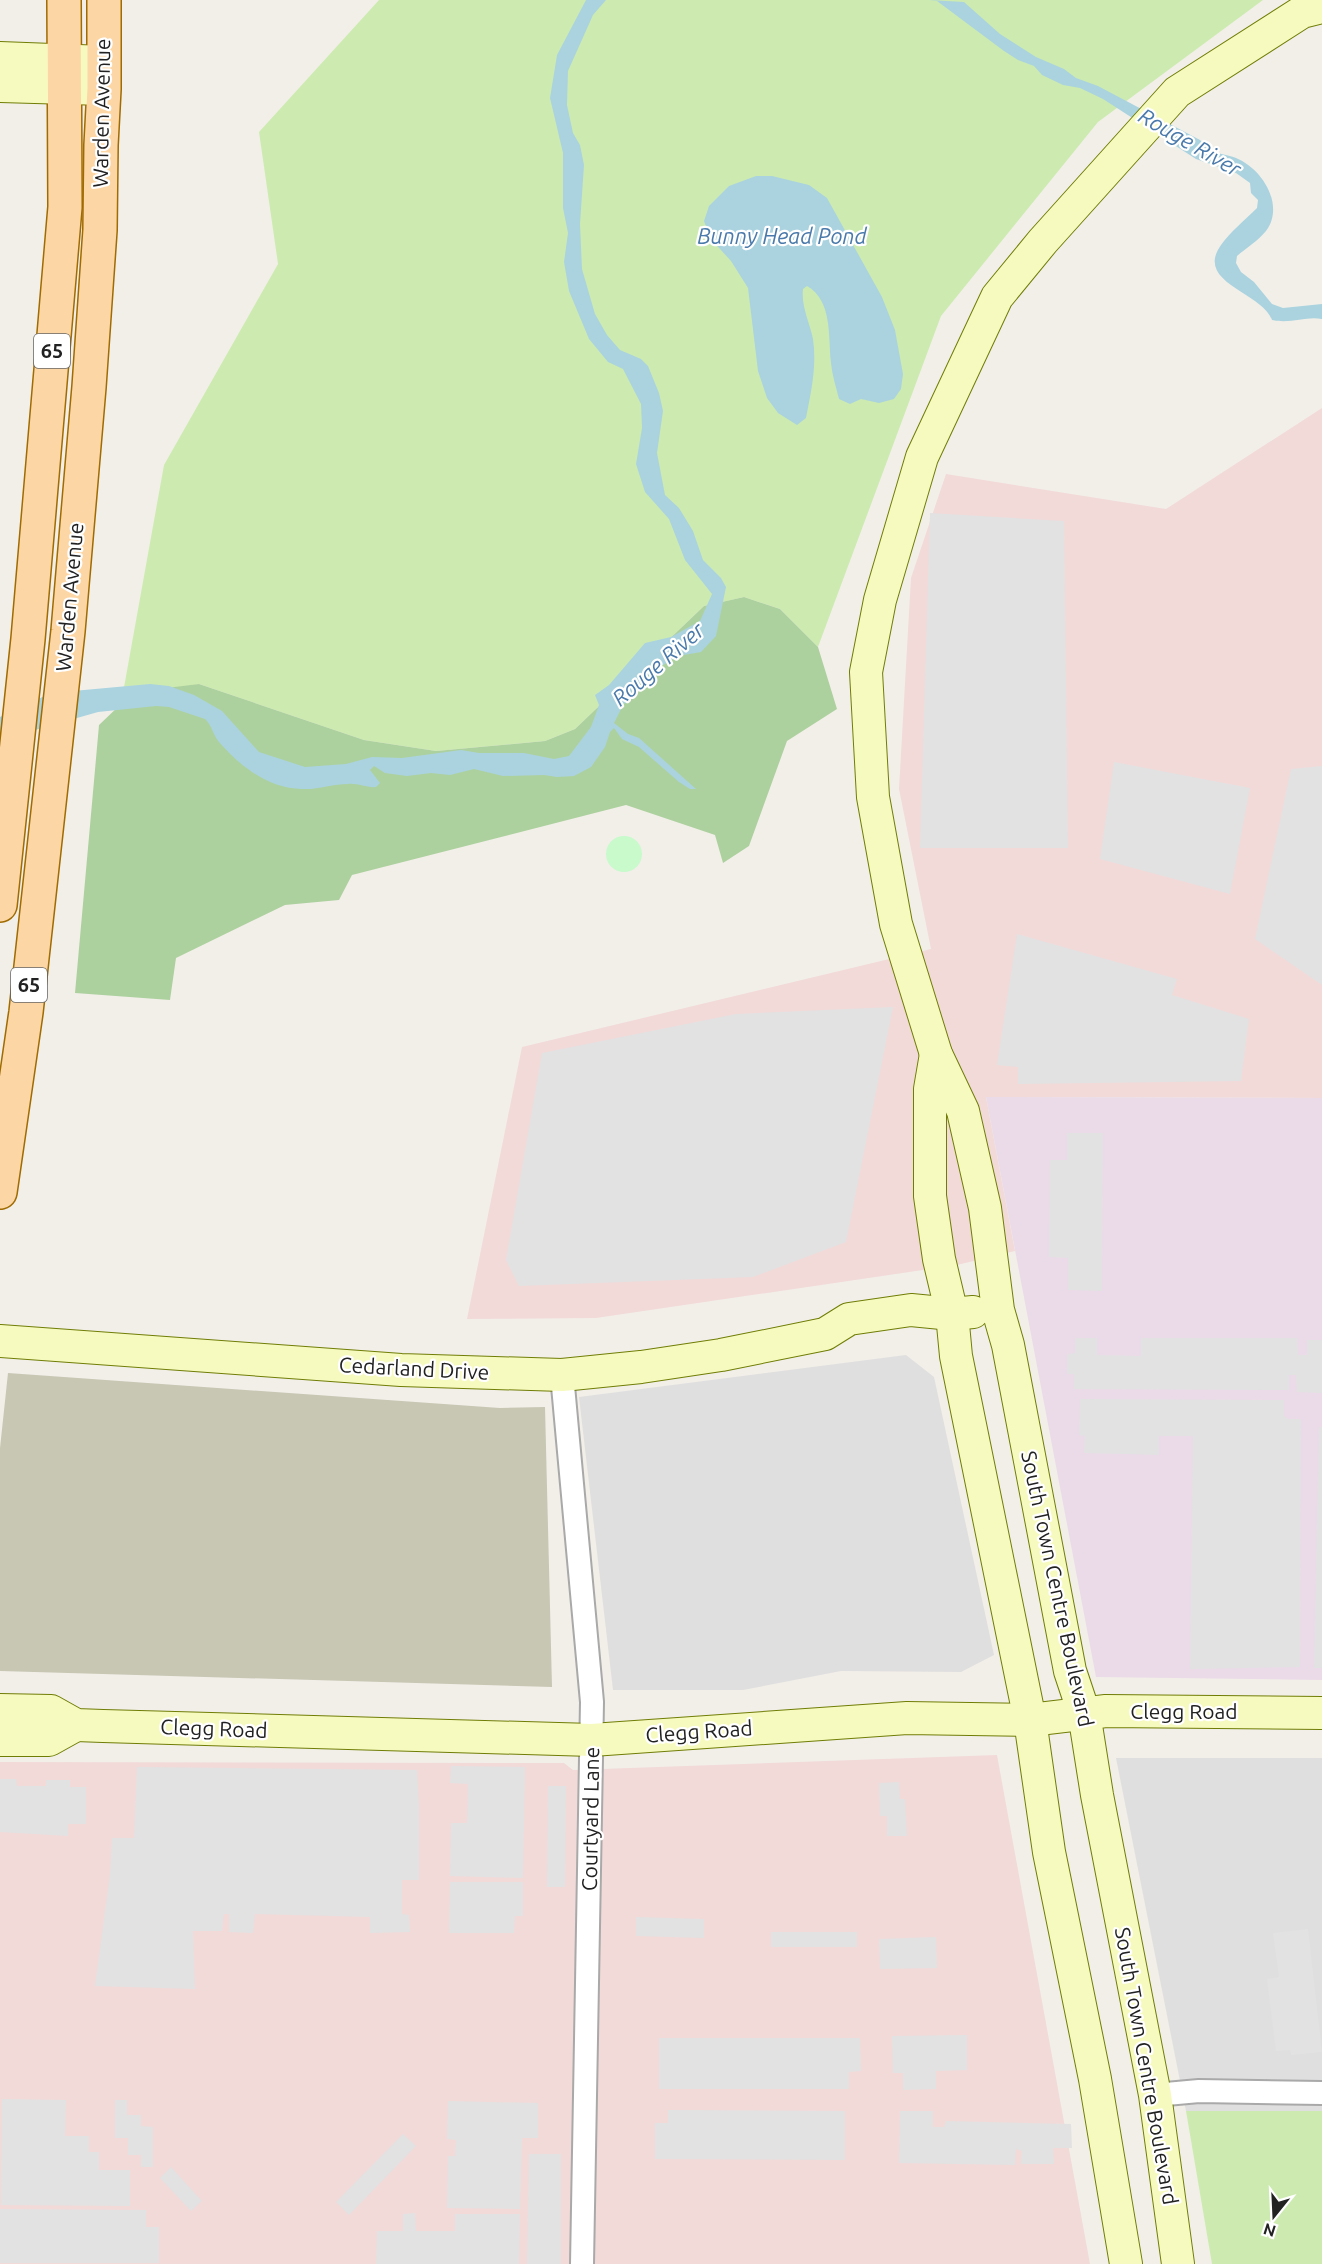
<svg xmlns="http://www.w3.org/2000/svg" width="1322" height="2264" viewBox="0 0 1322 2264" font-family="Ubuntu,sans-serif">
	<rect width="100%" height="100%" fill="#f2efe9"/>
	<!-- residential -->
	<g fill="#e0dfdf">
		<polygon points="906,1355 934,1377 994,1655 961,1672 841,1671 743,1690 613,1690 579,1397"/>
		<polygon points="1116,1758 1322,1758 1322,2111 1186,2111"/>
	</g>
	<!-- commercial -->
	<g fill="#f2dad9">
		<polygon points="1322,408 1322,1098 986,1097 1015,1251 957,1265 596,1318 467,1319 522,1047 931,949 899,789 911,578 946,474 1166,509"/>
		<polygon points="997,1755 1090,2264 0,2264 0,1762 564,1763 573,1770"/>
	</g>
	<!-- industrial -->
	<polygon fill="#ebdbe8" points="986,1097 1322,1098 1322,1680 1096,1677"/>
	<!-- construction -->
	<polygon fill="#c7c7b4" points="8,1373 500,1408 545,1407 552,1687 0,1671 0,1448"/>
	<!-- grass -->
	<g fill="#cdebb0">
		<polygon points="379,0 1263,0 1098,122 941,316 818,647 780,609 744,597 704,606 575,729 545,741 436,751 364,740 199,684 121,704 164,465 278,264 259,132"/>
		<polygon points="1186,2111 1322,2111 1322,2264 1212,2264"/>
	</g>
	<!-- forest -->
	<polygon fill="#add19e" points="744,597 780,609 818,647 837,709 787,741 749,846 723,863 715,835 626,805 352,875 339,900 285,905 176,958 170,1000 75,993 99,725 121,704 158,689 199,684 364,740 436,751 545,741 575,729 704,606"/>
	<!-- park -->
	<circle fill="#c8facc" cx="624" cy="854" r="18"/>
	<!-- parking -->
	<g fill="#e2e2e2">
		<polygon points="930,513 1064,521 1068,848 920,848"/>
		<polygon points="1114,762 1250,788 1230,894 1100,859"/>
		<polygon points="1322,766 1322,985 1255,939 1291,769"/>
		<polygon points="1017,934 1177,979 1172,995 1249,1019 1241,1081 1018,1084 1018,1067 997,1065"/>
		<polygon points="893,1007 846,1242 753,1277 519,1286 506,1260 542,1053 736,1014"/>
		<polygon points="1067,1133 1103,1133 1102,1291 1068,1290 1068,1258 1049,1257 1050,1160 1067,1160"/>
		<polygon points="1075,1338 1097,1338 1097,1355 1141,1356 1141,1338 1297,1338 1298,1355 1307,1355 1307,1340 1322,1340 1322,1393 1297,1392 1296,1375 1289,1375 1289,1390 1074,1389 1074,1374 1067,1374 1067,1354 1075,1353"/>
		<polygon points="1080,1399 1284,1400 1284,1416 1288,1419 1301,1419 1300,1667 1190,1669 1193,1436 1159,1436 1159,1455 1084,1453 1085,1436 1079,1435"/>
		<polygon points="1319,1427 1322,1427 1322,1668 1314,1668"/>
		<polygon points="451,1766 525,1767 523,1878 450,1876 451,1823 467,1823 468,1784 450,1783"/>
		<polygon points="137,1767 417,1770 419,1805 419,1880 402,1880 402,1914 409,1915 410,1932 370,1933 370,1917 255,1914 253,1933 229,1932 229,1914 224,1914 222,1931 193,1931 195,1989 95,1986 110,1874 112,1838 134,1838"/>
		<polygon points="0,1779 16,1779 17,1786 46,1786 46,1780 70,1780 70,1787 86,1787 86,1824 68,1824 68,1836 0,1832"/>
		<polygon points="899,1782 900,1799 905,1799 907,1836 887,1836 887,1816 880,1816 879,1783"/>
		<polygon points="548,1786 566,1786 565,1887 547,1887"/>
		<polygon points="450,1882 523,1882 523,1916 515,1916 514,1933 449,1933"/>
		<polygon points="636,1917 704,1919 704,1938 636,1936"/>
		<polygon points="1308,1929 1322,2052 1291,2055 1290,2050 1276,2051 1267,1979 1279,1977 1273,1933"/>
		<rect x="771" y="1932" width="86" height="15"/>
		<polygon points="936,1937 937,1968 880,1969 879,1939"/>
		<polygon points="967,2035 967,2070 936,2071 936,2089 903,2090 903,2073 893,2073 892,2036"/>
		<polygon points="659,2038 860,2038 861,2071 849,2072 849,2089 659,2089"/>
		<polygon points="2,2099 66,2100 65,2136 89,2136 89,2152 99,2152 99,2170 130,2170 130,2206 1,2205"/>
		<polygon points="115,2100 127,2100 127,2115 141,2115 141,2126 153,2127 153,2167 141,2167 141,2155 128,2155 128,2138 115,2138"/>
		<polygon points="448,2101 538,2103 538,2138 522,2138 520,2209 447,2208 448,2156 455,2156 456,2140 447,2139"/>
		<polygon points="668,2110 845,2111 845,2160 655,2159 655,2123 668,2123"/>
		<polygon points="900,2111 933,2111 933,2127 944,2127 946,2121 1071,2124 1072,2148 1053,2148 1054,2164 1021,2164 1022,2151 1016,2149 1015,2165 899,2163"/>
		<polygon points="403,2134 416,2146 349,2215 336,2202"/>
		<polygon points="529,2154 561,2154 561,2264 527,2264"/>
		<polygon points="171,2167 202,2201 191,2211 160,2178"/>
		<polygon points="0,2209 146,2210 146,2227 159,2227 159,2263 0,2263"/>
		<polygon points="415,2213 416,2231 455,2231 455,2214 520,2214 519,2264 376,2264 377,2231 403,2231 403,2214"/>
	</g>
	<!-- water -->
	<g fill="#aad3df">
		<path d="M586 0H606L593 15 568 71 567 105 573 133 580 145 584 165 580 224 582 269 595 314 607 335 620 350 641 359 648 366 659 393 663 411 657 453 665 495 679 508 693 531 703 560 721 578 726 587 716 636 701 652 678 656 655 670 642 681 622 707 614 723 628 734 639 738 696 789H690L679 782 639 747 622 739 614 728 610 732 605 747 591 767 574 776 557 777 544 775 503 776 474 769 450 775 431 773 407 776 385 773 374 766 370 770 380 783 376 787C367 788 358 783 348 784 333 784 317 790 302 789 268 788 241 767 219 742 213 735 212 725 205 719L169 707 156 706 98 712 0 740V717L51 693 150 684 169 686 194 695 222 711 259 752 305 767 346 764 372 757 402 758 461 750 479 753H524L554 759 569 756 591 727 599 705 595 695 609 685 645 643 671 637 700 621 712 594 685 560 669 519 645 492 636 464 642 428 641 404 623 369 608 362 589 339 569 291 564 262 568 233 563 208V153L550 98 557 55Z"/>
		<path d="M929 0 964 2 1000 34 1036 57 1064 69 1076 78 1098 86 1200 140C1217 157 1217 151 1236 158 1263 169 1285 206 1266 231 1258 241 1246 248 1237 256L1236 263 1241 272 1254 282 1272 304 1283 308 1322 304V319C1306 316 1291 324 1272 320 1262 292 1194 283 1221 245 1230 232 1245 220 1257 208L1258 200 1251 193 1250 183 1236 173 1196 159 1103 99 1080 88 1063 85 1042 75 1034 66 1018 60 1004 51 937 1Z"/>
		<path d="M756 176H772L809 185 827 198 882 297 895 330 903 374 901 389 894 399 879 403 861 399 850 404 839 399C836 387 832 375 831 363 828 337 833 301 807 286L803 289C801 307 810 323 813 339 817 366 811 392 806 418L797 425 778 413 767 398 758 371 748 288 731 261 710 238 704 221 709 206 729 186Z"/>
	</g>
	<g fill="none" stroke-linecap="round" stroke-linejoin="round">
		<defs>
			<g id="street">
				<polyline points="562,1375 592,1702 582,2264"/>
				<polyline points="1155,2095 1199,2091 1322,2093"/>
			</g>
			<g id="secondary">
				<polyline points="0,58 104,62"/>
				<polyline points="0,86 104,89"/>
				<polyline points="936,1054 930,1089 930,1196 939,1259 952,1314 956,1356 1030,1720 1049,1852 1095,2079 1126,2264"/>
				<polyline points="0,1341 401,1370 562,1375 641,1367 721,1355 825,1334 849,1319 911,1310 952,1314 973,1312"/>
				<polyline points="0,1710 51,1711 76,1725 103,1726 592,1740 907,1718 1030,1720 1106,1711 1322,1713"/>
				<polyline points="0,1740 49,1740 76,1725"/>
				<polyline points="1178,2264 1155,2095 1097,1795 1084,1713 1070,1671 1008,1345 998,1310 985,1208 963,1111 936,1054 896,924 873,797 866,672 880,600 922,457 997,297 1043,241 1177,92 1302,12 1322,7"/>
			</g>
			<g id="primary">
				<polyline points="0,905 28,639 65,207 64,0"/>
				<polyline points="0,1192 26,1012 68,631 89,387 100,230 101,145 104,89 104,0"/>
			</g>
		</defs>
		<!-- street casing -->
		<use href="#street" stroke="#a9a9a9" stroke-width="26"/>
		<!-- secondary casing -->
		<use href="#secondary" stroke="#707d05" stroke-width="34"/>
		<!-- primary casing -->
		<use href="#primary" stroke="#a06b00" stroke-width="36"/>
		<!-- street -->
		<use href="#street" stroke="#fff" stroke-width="22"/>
		<!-- secondary -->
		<use href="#secondary" stroke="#f7fabf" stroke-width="32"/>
		<!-- primary -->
		<use href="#primary" stroke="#fcd6a4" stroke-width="33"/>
	</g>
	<g text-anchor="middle" stroke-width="4.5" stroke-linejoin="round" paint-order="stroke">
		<!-- shield labels -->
		<g fill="#fff" stroke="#646464" stroke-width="1.5">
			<rect x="34" y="334" width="36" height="34" rx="4.5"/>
			<rect x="11" y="968" width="36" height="34" rx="4.5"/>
		</g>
		<g font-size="20" font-weight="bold" fill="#222">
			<text x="52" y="358">65</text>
			<text x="29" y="992">65</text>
		</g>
		<!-- street labels -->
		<g font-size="21" fill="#222" stroke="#fff">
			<text transform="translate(102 113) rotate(-89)" y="7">Warden Avenue</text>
			<text transform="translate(70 597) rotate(-85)" y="7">Warden Avenue</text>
			<text transform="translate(414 1369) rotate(3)" y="7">Cedarland Drive</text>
			<text transform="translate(1057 1589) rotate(78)" y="7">South Town Centre Boulevard</text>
			<text x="1184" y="1719">Clegg Road</text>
			<text transform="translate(214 1729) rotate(2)" y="7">Clegg Road</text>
			<text transform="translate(699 1732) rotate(-4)" y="7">Clegg Road</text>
			<text transform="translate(591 1819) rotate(-89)" y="7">Courtyard Lane</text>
			<text transform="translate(1146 2066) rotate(80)" y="7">South Town Centre Boulevard</text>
		</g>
		<!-- water labels -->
		<g font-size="22" font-style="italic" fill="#4a7aab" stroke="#fff">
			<text transform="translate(1190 142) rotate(30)" y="8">Rouge River</text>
			<text x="782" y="244">Bunny Head Pond</text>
			<text transform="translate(658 664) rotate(-41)" y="8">Rouge River</text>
		</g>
	</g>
	<!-- north arrow -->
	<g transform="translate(1274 2216) rotate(198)" stroke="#ffffff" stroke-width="4.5" paint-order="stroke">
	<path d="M0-4.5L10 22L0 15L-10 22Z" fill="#222222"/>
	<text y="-9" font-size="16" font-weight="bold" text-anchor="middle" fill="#222222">N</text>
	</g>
</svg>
